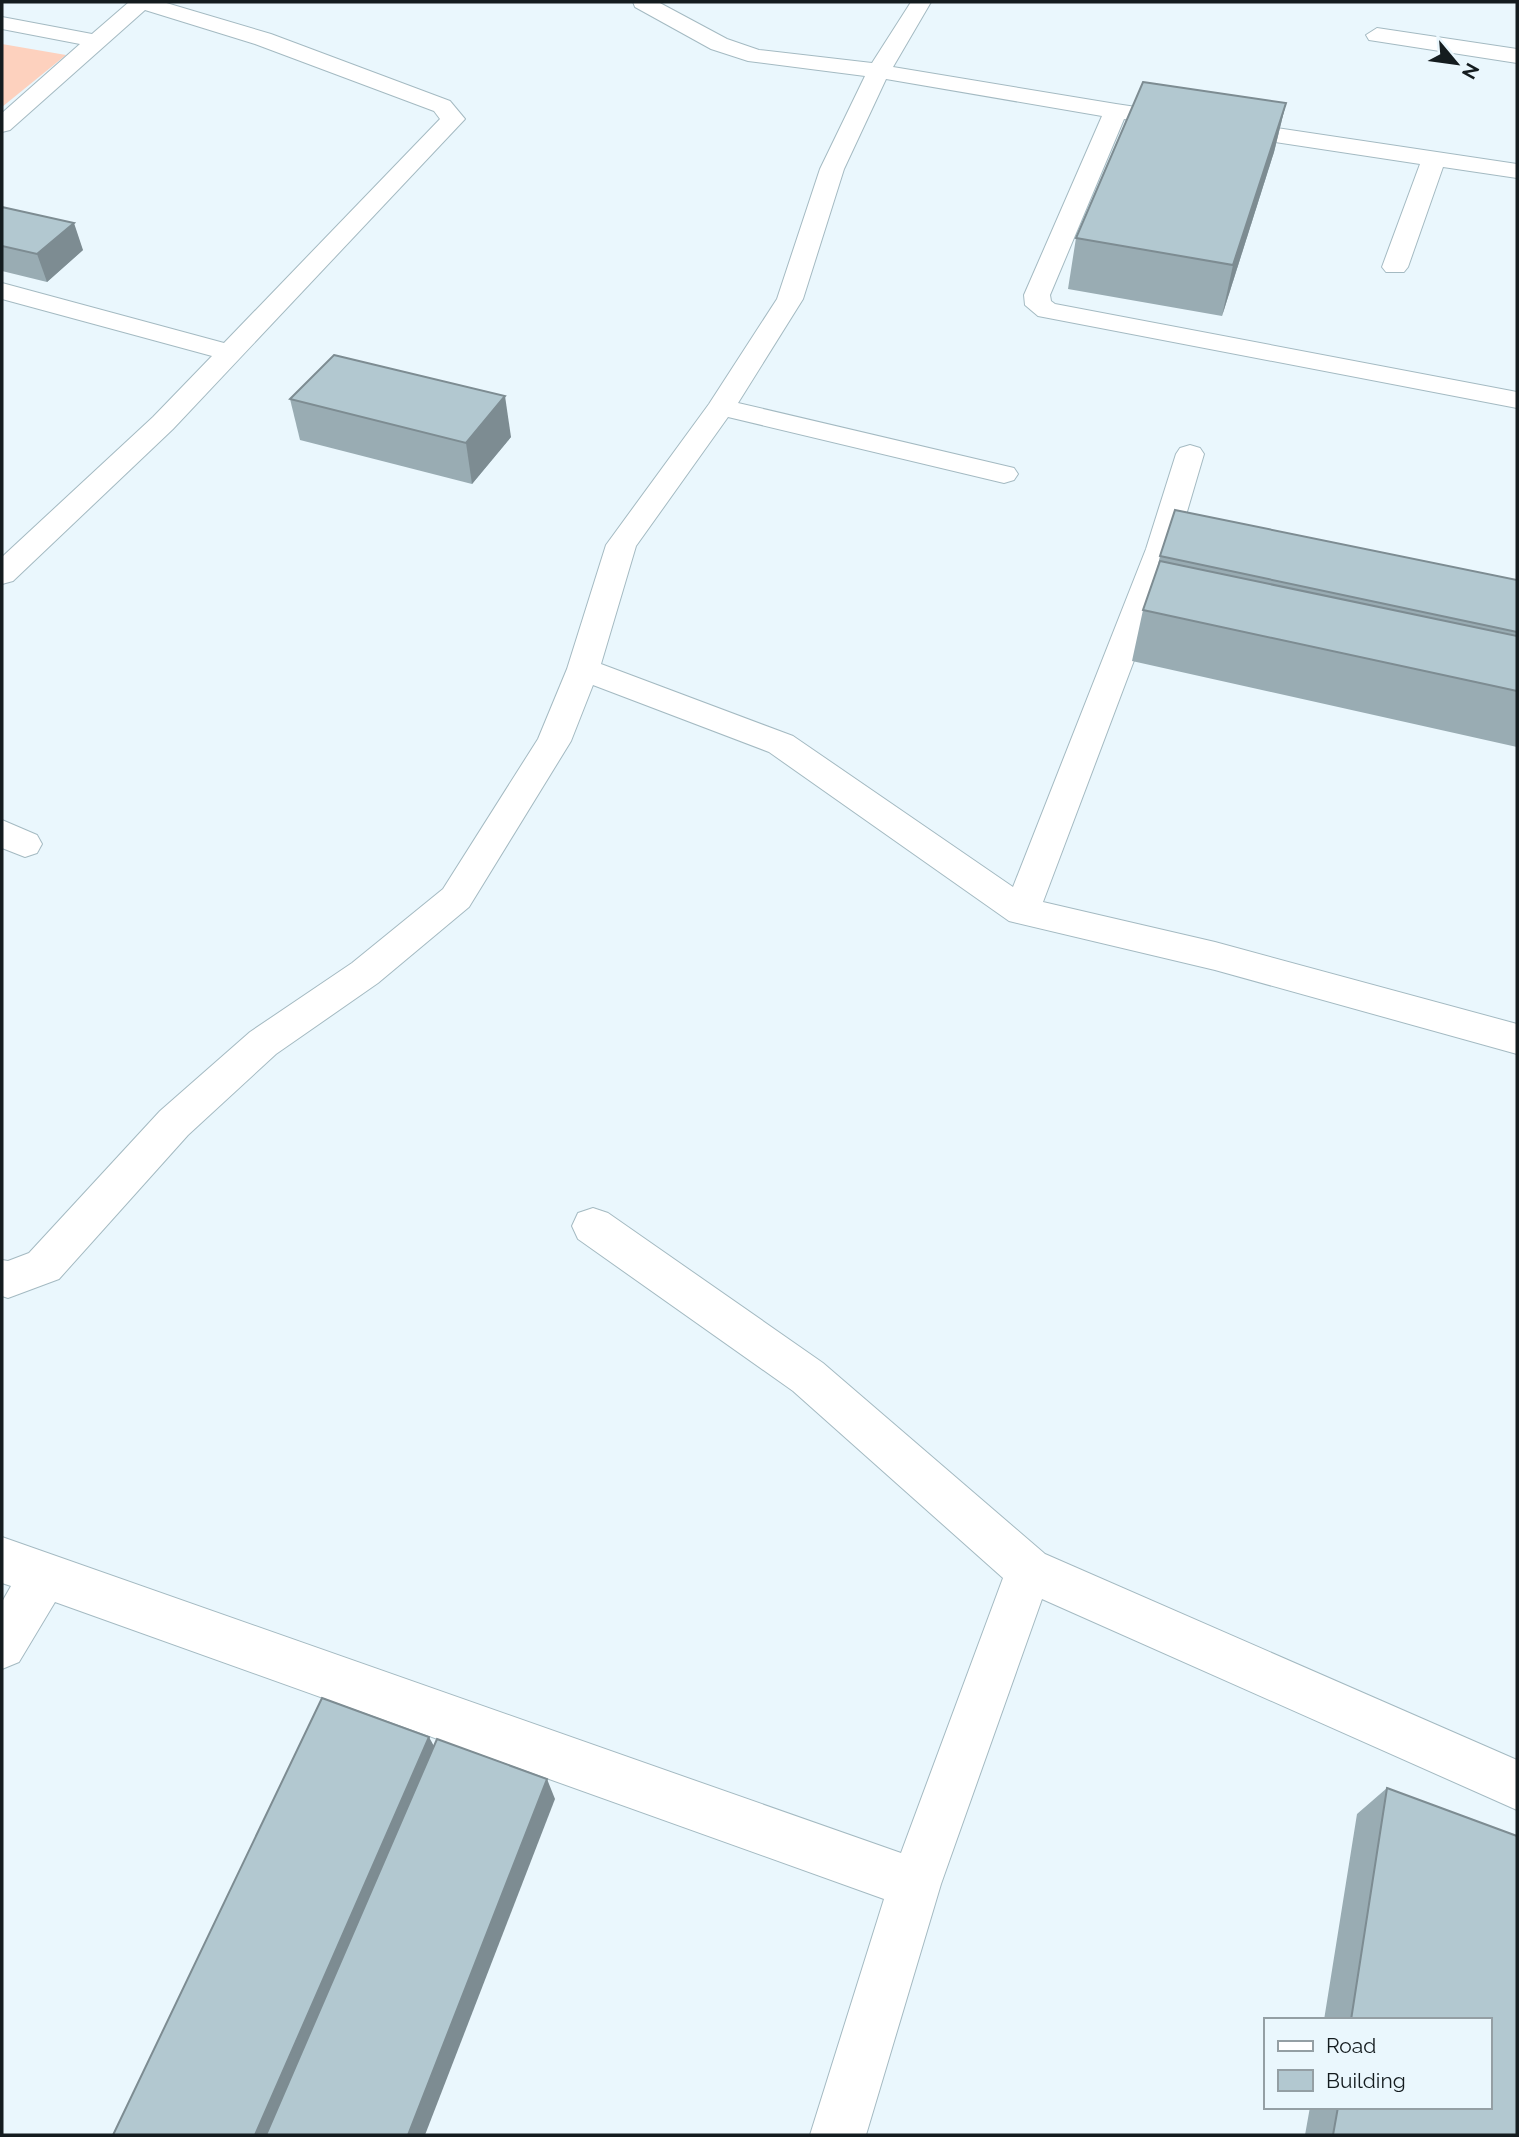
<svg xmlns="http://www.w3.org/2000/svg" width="1519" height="2137" viewBox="0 0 1519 2137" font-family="Raleway,sans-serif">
	<rect width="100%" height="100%" fill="#eaf7fd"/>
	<!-- green -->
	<polygon fill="#fdd1be" points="2,44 66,55 2,107"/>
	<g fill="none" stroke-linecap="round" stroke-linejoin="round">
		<defs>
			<g id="minor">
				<polygon points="129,2 163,2 271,34 450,101 465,119 173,429 13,581 2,584 2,557 153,417 212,356 2,299 2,283 224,343 440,119 434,111 255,44 145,10 10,130 2,132 2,113 80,44 2,29 2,17 92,34"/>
				<polygon points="633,2 658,2 727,39 759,50 872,63 911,2 931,2 893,67 1116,104 1517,164 1517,178 1443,167 1408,267 1404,272 1386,272 1382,267 1420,164 1124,119 1050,295 1051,301 1055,304 1517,392 1517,408 1038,316 1025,305 1024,295 1102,116 886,79 844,169 803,299 738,403 1014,468 1018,474 1014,480 1004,483 728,417 636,546 601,664 793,736 1013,887 1146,549 1176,454 1180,448 1190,445 1200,448 1204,454 1176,549 1043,902 1215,942 1517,1024 1517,1054 1215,970 1009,921 769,752 593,685 571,741 469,907 378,983 276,1054 188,1135 59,1279 8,1298 2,1296 2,1260 8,1261 29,1253 160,1111 250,1032 352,963 443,889 538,739 567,669 606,545 709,404 777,299 820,169 865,76 748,61 711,49 635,7"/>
				<polygon points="1377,28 1517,49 1517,63 1369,40 1366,35"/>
				<polygon points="2,820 37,835 42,844 37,853 25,857 2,848"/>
				<polygon points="593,1208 608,1213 823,1363 1045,1554 1517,1760 1517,1810 1042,1599 941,1884 866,2135 810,2135 884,1899 55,1602 19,1662 2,1669 2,1602 11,1586 2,1583 2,1537 901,1853 1003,1578 793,1391 578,1239 572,1226 578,1213"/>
			</g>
		</defs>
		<!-- minor casing -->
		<use href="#minor" stroke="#a4bac2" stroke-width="2"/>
		<!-- minor -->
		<use href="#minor" fill="#fff" fill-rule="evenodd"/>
	</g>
	<!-- wall -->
	<g fill="#99acb3">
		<polygon points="1286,103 1274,152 1222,316 1068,289 1076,238"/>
		<polygon points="2,207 83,250 47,282 2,271"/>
		<polygon points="290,399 511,437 472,484 300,440"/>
		<polygon points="1160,556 1517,580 1517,747 1132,661 1143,610 1157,569"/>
		<polygon points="1387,1788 1517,1836 1517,2135 1305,2135 1310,2107 1489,2107 1489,2020 1324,2020 1357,1814"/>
	</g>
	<!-- shaded-wall -->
	<g fill="#7d8c92">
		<polygon points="1286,103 1274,152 1222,316 1233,265"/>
		<polygon points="74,223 83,250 47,282 37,254"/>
		<polygon points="505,396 511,437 472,484 466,443"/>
		<polygon points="429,1737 441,1759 279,2135 255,2135"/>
		<polygon points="547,1779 555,1799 425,2135 408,2135"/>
	</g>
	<!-- building -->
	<g fill="#b2c8d0" stroke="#7d8c92" stroke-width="2">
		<polygon points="1143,82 1286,103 1233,265 1076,238"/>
		<polygon points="2,207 74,223 37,254 2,246"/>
		<polygon points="334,355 505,396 466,443 290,399"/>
		<polygon points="1175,510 1517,580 1517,632 1160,556"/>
		<polygon points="1160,561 1517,636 1517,691 1143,610"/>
		<polygon points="322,1698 429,1737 255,2135 113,2135"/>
		<polygon points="437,1739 547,1779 408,2135 266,2135"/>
		<polygon points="1387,1788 1517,1836 1517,2135 1333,2135 1338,2107 1489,2107 1489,2020 1351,2020"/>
	</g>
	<!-- border -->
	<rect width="1519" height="2137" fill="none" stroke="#141c1f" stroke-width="7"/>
	<!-- legend -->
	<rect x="1264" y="2018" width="228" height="91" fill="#eaf7fd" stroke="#949fa4" stroke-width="2"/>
	<rect x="1278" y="2041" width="35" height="10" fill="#ffffff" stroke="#949fa4" stroke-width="2"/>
	<text x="1326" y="2053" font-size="21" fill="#141c1f">Road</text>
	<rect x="1278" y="2070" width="35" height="21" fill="#b2c8d0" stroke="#949fa4" stroke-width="2"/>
	<text x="1326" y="2088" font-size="21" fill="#141c1f">Building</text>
	<!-- north arrow -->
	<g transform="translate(1456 63) rotate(119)" stroke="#eaf7fd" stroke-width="5" paint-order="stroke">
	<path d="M0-5L12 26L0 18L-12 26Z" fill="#141c1f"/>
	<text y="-10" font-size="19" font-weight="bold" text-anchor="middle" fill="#141c1f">N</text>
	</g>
</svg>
